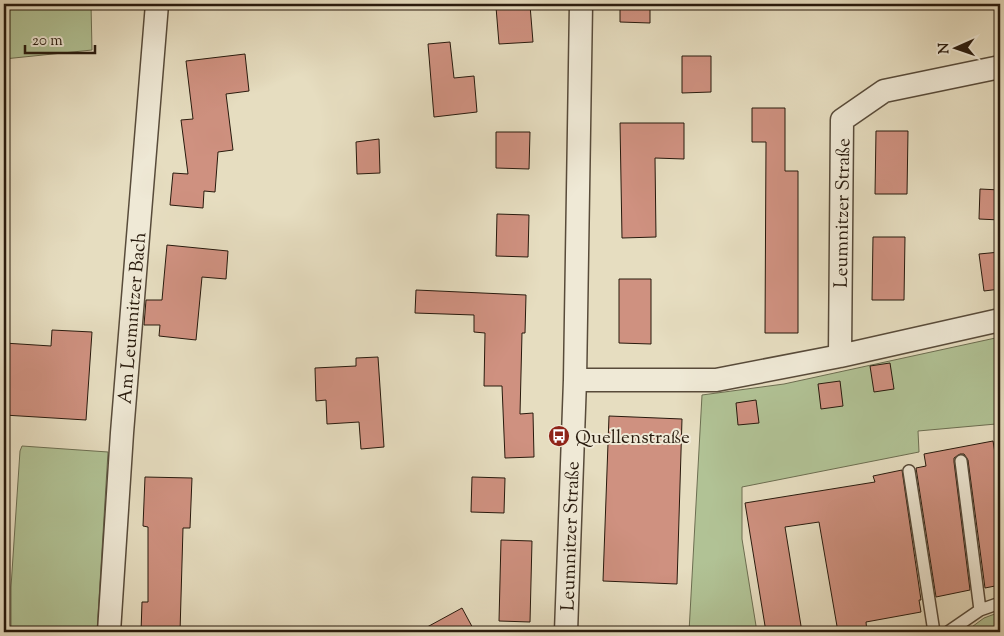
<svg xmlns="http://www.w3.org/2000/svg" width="1004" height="636" font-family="'Sorts Mill Goudy',serif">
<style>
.green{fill:#b1c295;stroke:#6c6e51}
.building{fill:#cf9180;stroke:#281a0d}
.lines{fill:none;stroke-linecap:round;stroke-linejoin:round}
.lane-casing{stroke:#584b3a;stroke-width:14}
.street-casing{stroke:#584b3a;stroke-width:25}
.lane{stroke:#efe9d6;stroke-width:11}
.street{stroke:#efe9d6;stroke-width:22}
.labels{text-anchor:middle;stroke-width:4;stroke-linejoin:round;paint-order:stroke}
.street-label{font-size:19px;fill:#281a0d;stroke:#efe9d6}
.poi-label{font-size:19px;fill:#281a0d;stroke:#efe9d6;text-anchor:start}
</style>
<rect width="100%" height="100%" fill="#e6ddc0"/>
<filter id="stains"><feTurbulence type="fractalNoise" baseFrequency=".004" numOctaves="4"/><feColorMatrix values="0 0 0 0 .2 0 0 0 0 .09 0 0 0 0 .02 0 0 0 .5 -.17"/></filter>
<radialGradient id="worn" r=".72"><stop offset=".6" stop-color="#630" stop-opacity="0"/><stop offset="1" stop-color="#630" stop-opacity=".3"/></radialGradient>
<path class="green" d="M 4,4 L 91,4 L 92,50 L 4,59 Z
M 1000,337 L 1000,439 L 996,424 L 918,431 L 919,452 L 742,487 L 742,539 L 757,632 L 689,632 L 702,395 L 784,384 Z
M 22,446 L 108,452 L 97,632 L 11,632 L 11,587 L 20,451 Z
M 1000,612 L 1000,632 L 965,632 L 984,618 Z"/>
<path class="building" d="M 620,4 L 650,4 L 650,23 L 620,22 Z
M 530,5 L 533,42 L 499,44 L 496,7 Z
M 450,42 L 454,78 L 474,76 L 477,112 L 434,117 L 428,44 Z
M 245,54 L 249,91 L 226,94 L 233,150 L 218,152 L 215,192 L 204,191 L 203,208 L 170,205 L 173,173 L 188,174 L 181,120 L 193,119 L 186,61 Z
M 682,56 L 711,56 L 711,92 L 682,93 Z
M 752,108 L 785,108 L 785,171 L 798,171 L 798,333 L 765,333 L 766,142 L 752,142 Z
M 620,123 L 684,123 L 684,159 L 655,158 L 656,237 L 622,238 Z
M 876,131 L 908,131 L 907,194 L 875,194 Z
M 496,132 L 530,132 L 529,169 L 496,168 Z
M 379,139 L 380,173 L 357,174 L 356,142 Z
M 980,189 L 1000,190 L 1000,220 L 979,219 Z
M 497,214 L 529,215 L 528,257 L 496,256 Z
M 873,237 L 905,237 L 904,300 L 872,300 Z
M 167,245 L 228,251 L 226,279 L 202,277 L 196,340 L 159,336 L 160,325 L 144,325 L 146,300 L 162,300 Z
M 1000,252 L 1000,289 L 984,291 L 979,254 Z
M 619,279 L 651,279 L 651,344 L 619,343 Z
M 416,290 L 526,295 L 525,333 L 522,333 L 520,414 L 533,413 L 534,457 L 505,458 L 502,386 L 484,386 L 485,333 L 474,332 L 474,315 L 415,313 Z
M 52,330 L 92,332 L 86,420 L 4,415 L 4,343 L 51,346 Z
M 378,357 L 384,447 L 361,449 L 359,422 L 327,424 L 326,400 L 316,401 L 315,368 L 356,366 L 356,358 Z
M 890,363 L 894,389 L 874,392 L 870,366 Z
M 840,381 L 843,406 L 821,409 L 818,384 Z
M 756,400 L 759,423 L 738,425 L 736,403 Z
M 609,416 L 682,419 L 677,584 L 603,581 Z
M 993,441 L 1000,483 L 1000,585 L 985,588 L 968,460 L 964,454 L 960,454 L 954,458 L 954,462 L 970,590 L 936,597 L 916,468 L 926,466 L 924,454 Z
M 902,470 L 921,600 L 919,600 L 921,612 L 866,622 L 867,632 L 838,632 L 819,522 L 785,527 L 802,632 L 766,632 L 745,503 L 875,482 L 873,476 Z
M 145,477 L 192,478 L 190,528 L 183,528 L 180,632 L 141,632 L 142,602 L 148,602 L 148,527 L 143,526 Z
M 472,477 L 505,478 L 504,513 L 471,512 Z
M 501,540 L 532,541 L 530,622 L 499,621 Z
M 462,608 L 475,632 L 418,632 Z"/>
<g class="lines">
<g class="lane-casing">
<path id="lane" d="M 961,461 L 980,610
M 909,471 L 934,632
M 948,632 L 980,610 L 1000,603"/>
</g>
<g class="street-casing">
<path id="street" d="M 840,356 L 842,120 L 884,91 L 1000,67
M 575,380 L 716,380 L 840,356 L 1000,320
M 109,632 L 122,433 L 157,4
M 566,632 L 575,380 L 581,4"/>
</g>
<use href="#lane" class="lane"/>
<use href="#street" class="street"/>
</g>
<defs>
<g id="bus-disc" transform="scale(1.125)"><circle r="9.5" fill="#8f2418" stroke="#efe9d6"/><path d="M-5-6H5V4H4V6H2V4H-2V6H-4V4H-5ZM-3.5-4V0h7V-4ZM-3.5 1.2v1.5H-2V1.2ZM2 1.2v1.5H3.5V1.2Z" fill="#fff"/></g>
</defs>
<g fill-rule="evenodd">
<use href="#bus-disc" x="559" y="436"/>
</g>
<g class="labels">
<g class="street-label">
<text transform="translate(841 213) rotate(-89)" y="7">Leumnitzer Straße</text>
<text transform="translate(131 318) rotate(-85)" y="7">Am Leumnitzer Bach</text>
<text transform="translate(569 536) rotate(-88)" y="7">Leumnitzer Straße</text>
</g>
<g class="poi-label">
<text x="575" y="443">Quellenstraße</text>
</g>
</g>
<rect width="1004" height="636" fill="none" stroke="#e6ddc0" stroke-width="20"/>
<rect x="5" y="5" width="994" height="626" fill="none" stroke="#281a0d" stroke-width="2.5"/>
<rect x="10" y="10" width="984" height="616" fill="none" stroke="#281a0d"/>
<g transform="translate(956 48) rotate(268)" stroke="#efe9d6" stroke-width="4" paint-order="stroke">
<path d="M0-4L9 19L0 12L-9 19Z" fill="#281a0d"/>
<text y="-8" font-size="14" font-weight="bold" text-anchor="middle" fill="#281a0d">N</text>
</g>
<path d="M25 45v8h70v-8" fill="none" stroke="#281a0d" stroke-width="2.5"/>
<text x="32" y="45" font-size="15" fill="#281a0d" stroke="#efe9d6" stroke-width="4" paint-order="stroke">20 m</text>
<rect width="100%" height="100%" filter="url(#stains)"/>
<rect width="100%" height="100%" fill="url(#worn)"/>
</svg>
